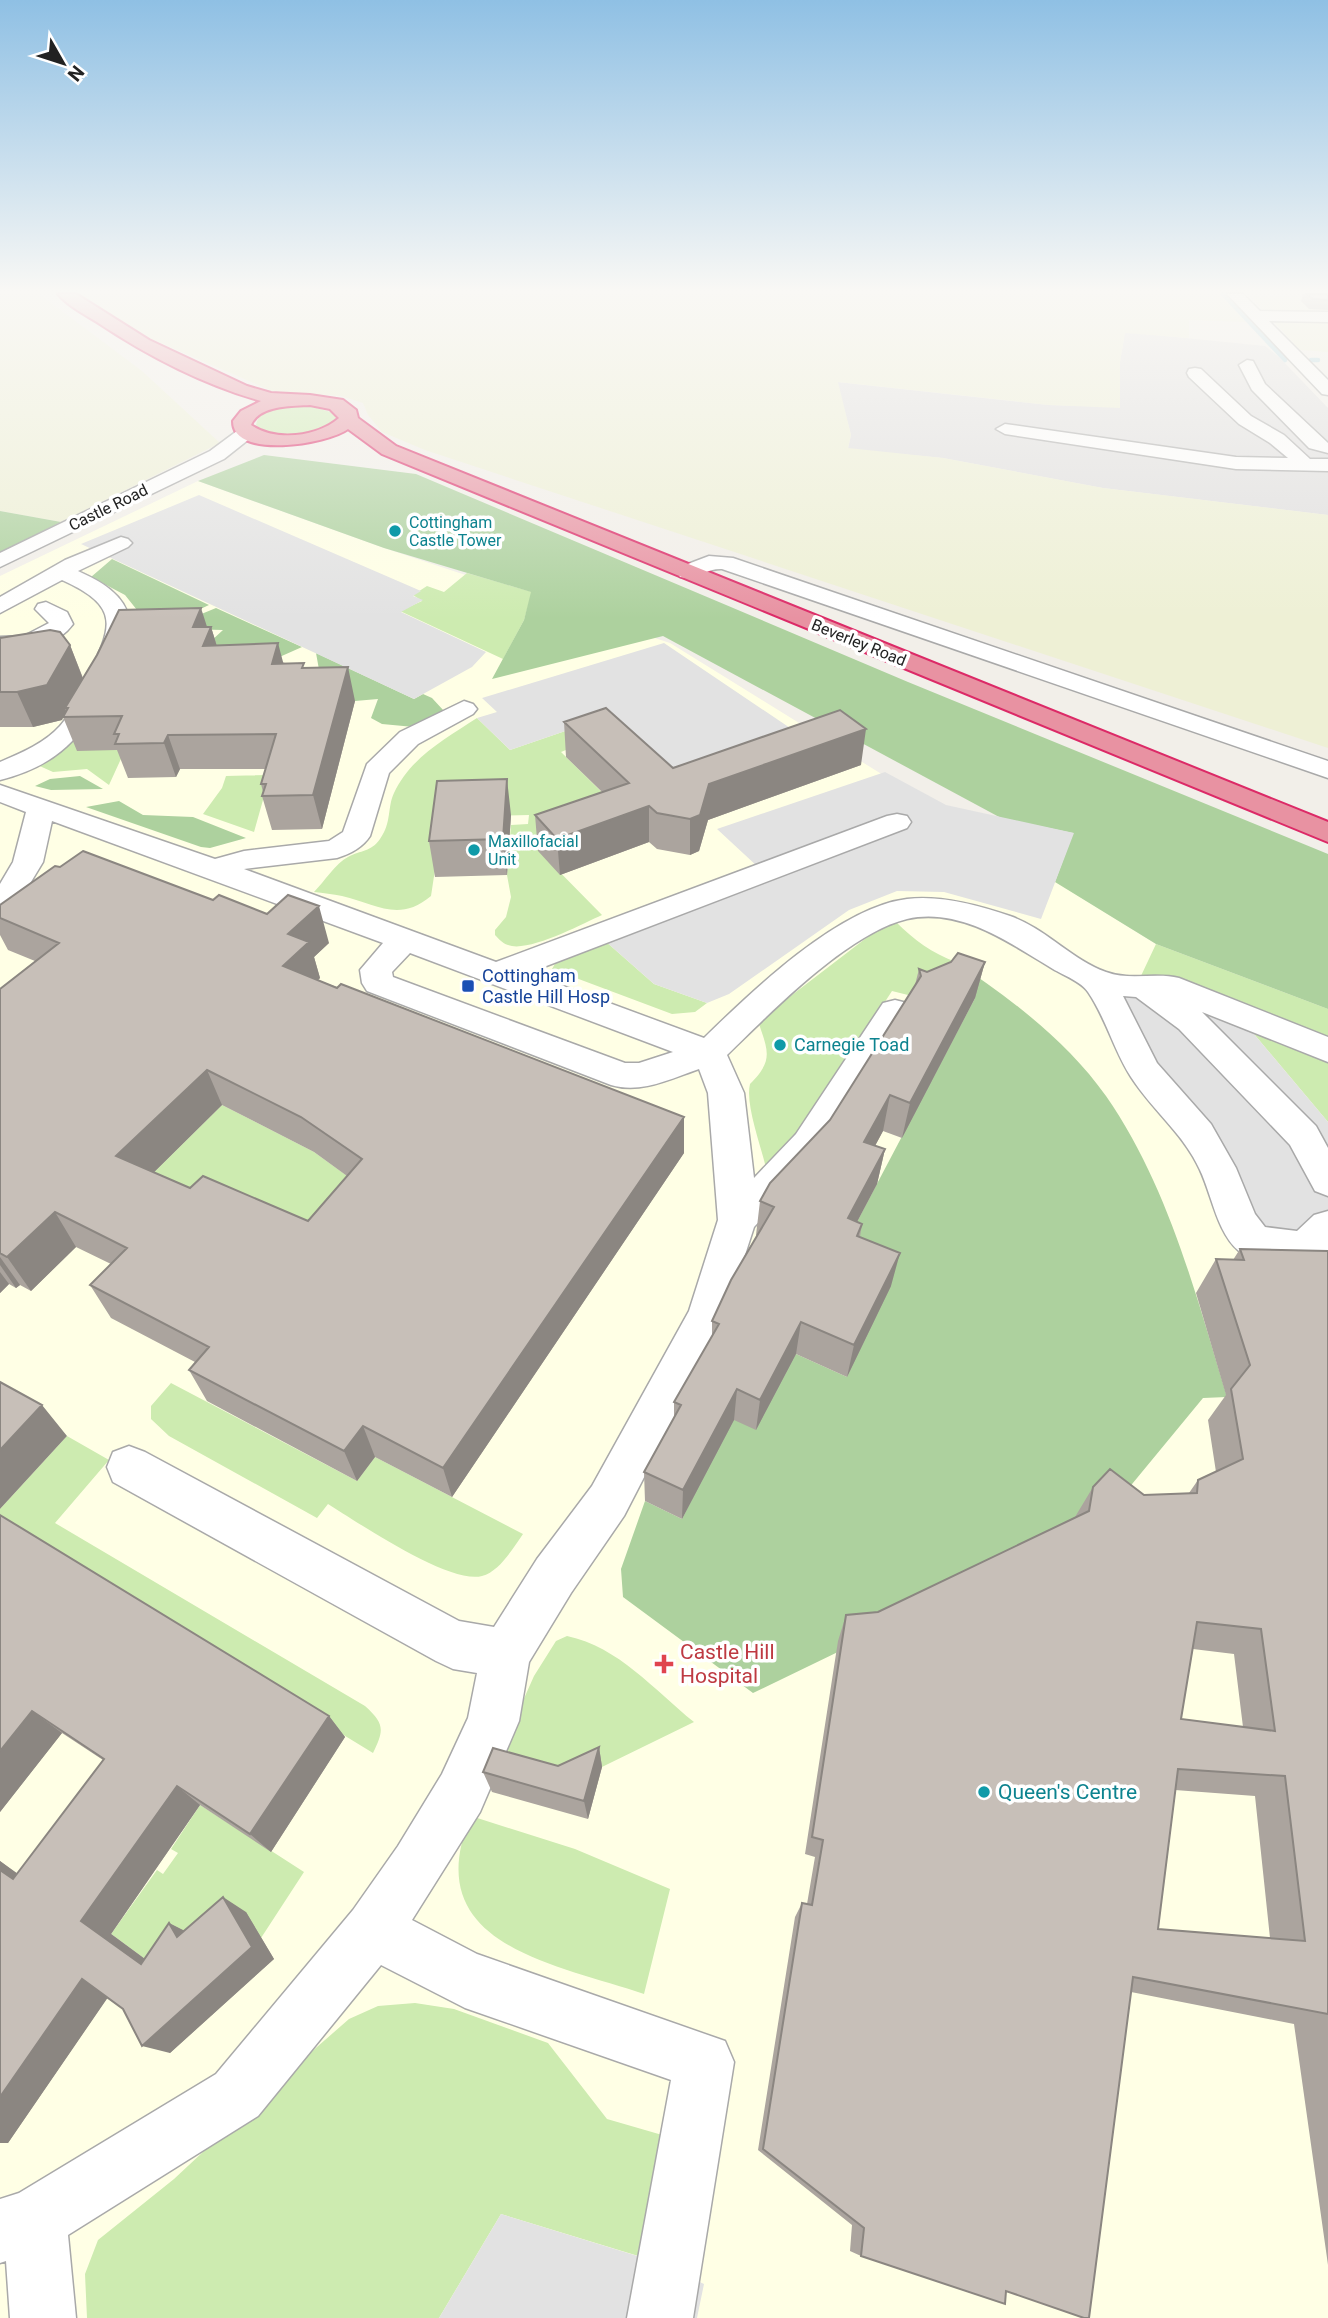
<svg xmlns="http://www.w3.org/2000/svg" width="1328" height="2318" font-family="Roboto,sans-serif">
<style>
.residential{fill:#e0dfdf}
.education{fill:#ffffe5}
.farmland{fill:#eef0d5}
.grass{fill:#cdebb0}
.forest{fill:#add19e}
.parking{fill:#e2e2e2}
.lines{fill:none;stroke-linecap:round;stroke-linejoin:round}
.stream{stroke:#aad3df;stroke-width:4.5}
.minor-casing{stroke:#a9a9a9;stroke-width:3}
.highway-casing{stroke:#dc2a67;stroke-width:4}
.minor{fill:#fff;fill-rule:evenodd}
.highway{fill:#e892a2;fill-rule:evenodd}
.wall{fill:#aba49e;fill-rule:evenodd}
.shaded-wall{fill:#8b8681}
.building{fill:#c7bfb8;stroke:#8b8681;stroke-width:2;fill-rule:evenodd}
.culture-dot{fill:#0f9aa8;stroke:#fff;stroke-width:2.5}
.transit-dot{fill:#1a4fb4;stroke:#fff;stroke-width:2.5}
.health-dot{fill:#e0444e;stroke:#fff;stroke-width:2.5}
.labels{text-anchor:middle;stroke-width:7;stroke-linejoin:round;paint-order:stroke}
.far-street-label{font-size:16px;fill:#222;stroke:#fff}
.far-culture-label{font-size:16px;fill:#0d838f;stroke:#fff;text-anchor:start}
.transit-label{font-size:18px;fill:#164399;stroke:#fff;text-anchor:start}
.culture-label{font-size:18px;fill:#0d838f;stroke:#fff;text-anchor:start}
.near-health-label{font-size:21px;fill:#be3a42;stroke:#fff;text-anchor:start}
.near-culture-label{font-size:21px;fill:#0d838f;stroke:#fff;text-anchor:start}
</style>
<rect width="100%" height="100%" fill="#f2efe9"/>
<path class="residential" d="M 1125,332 L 1265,346 L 1280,358 L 1328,408 L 1328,515 L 1103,488 L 943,458 L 848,449 L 851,435 L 837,382 L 1049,405 L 1120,407 L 1120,362 Z"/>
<path class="education" d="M 198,481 L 384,548 L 670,643 L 1156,944 L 1328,1009 L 1328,2318 L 0,2318 L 0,576 Z"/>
<path class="farmland" d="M 0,294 L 39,294 L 142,371 L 220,443 L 61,522 L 0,511 Z
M 79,294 L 1220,294 L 1246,322 L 1189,320 L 1189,338 L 1125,333 L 1120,362 L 1120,408 L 1049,405 L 838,382 L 851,435 L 848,448 L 943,458 L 1103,488 L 1328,515 L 1328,748 L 425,450 L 382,432 L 368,415 L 363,403 L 341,396 L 272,391 L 140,334 Z
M 1328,294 L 1328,352 L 1300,350 L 1251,297 Z"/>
<path class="grass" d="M 306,405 L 334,413 L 336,417 C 325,439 273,441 256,425 C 259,406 291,406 306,405 Z
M 467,573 L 532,592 L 524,620 L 503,659 L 400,611 L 422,601 L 413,595 L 427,586 L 444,592 Z
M 606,717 L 578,745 L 561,752 L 629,819 L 539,851 L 602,915 C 582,924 528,953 508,945 C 502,943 499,939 495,935 L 495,930 L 506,917 L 511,897 L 507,875 L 511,825 L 528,824 L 529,815 L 443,817 L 431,896 C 399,923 376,904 342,896 C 333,894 323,893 314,892 C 324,882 336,863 348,857 C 361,850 371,852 380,839 C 392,822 387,808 394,793 C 411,757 445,739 477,718 L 510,750 Z
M 85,730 L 125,750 L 109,785 L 87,769 L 53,772 L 33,763 Z
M 270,775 L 254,832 L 203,814 L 222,788 L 226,776 Z
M 896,922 C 914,940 932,953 956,962 L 912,996 L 892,991 L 798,1135 L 766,1168 C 761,1146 745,1104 750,1084 C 774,1060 768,1051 758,1021 L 878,929 Z
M 604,940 L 654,984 L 707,1003 L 695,1012 L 672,1014 L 552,969 L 556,962 Z
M 1156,944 L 1328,1009 L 1328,1122 L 1254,1034 L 1226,1012 L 1140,978 Z
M 222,1105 L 314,1152 L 372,1194 L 338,1235 L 127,1199 Z
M 171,1383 L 357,1481 L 375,1457 L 523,1534 C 513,1548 500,1571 482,1576 C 450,1585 357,1522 328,1504 L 317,1518 L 169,1436 L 151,1419 L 151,1406 Z
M 67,1436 L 109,1460 L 55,1523 L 365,1706 C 385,1724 384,1730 373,1753 L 0,1525 L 0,1509 Z
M 567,1636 C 619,1647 654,1690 694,1722 L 563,1786 L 494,1766 L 534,1676 L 556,1641 Z
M 200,1805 L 304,1872 L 261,1938 L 168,1976 L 111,1934 L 157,1870 L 163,1874 L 178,1853 L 171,1849 Z
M 471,1816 L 575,1849 L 670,1889 L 644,1994 C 555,1964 416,1945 471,1816 Z
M 415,2003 L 454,2009 L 548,2043 L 607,2119 L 676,2139 L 658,2262 L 501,2214 L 439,2318 L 87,2318 L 85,2274 L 98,2240 L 174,2179 L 293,2068 L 349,2019 L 378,2006 Z"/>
<path class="forest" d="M 264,455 L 416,474 L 908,682 L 1328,854 L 1328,1009 L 1156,944 L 1055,882 L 1073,833 L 1001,818 L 663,636 L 492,679 L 524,620 L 531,592 L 384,548 L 198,481 Z
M 0,511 L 61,522 L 0,553 Z
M 112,559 L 209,605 L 162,627 L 137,610 L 125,595 L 91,577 Z
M 216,608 L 302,647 L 275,659 L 214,656 L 211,641 L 223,630 L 182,629 L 177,624 Z
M 316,653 L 414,699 L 423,694 L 432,698 L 444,711 L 414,727 L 382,724 L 371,718 L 378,699 L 355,701 L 320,675 Z
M 80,776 L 103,789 L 51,790 L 35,786 L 50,779 Z
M 119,801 L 143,815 L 193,817 L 246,838 L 210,848 L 201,847 L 86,807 Z
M 956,962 C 1011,999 1067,1041 1106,1096 C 1168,1185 1196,1295 1227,1397 L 1203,1398 L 1109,1512 L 1071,1539 L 753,1693 L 623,1597 L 621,1569 L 645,1501 L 682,1519 L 732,1419 L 796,1354 L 847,1377 L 841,1252 L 975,998 Z"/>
<path class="parking" d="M 199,495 L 421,591 L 413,596 L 423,600 L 401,612 L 486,652 L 472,667 L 414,699 L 81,544 Z
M 664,643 L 799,734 L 675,779 L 606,717 L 510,750 L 477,718 L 497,712 L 482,698 Z
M 885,772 L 946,805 L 1074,833 L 1041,919 L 944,892 L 897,891 L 849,910 L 729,994 L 707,1003 L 654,984 L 604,940 L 758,867 L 717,829 Z
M 1079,976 L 1226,1012 L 1254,1034 L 1328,1122 L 1328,1251 L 1261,1276 L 1211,1201 L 1197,1155 L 1142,1085 Z
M 501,2214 L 657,2262 L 704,2284 L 697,2318 L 439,2318 Z"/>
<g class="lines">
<path class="stream" d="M 1223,294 L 1285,360
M 1311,360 L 1318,360"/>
<g class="minor-casing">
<path id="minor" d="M 1227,294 L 1243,294 L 1260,311 L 1328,312 L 1328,322 L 1269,321 L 1328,380 L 1328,395 L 1322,394 Z
M 1247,360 L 1253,361 L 1265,384 L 1328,443 L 1328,453 L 1309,448 L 1252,390 L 1239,365 Z
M 1195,368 L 1201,369 L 1251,416 L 1284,435 L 1310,459 L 1328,459 L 1328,471 L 1236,469 L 1005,434 L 996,429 L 1005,424 L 1236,457 L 1288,458 L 1270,443 L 1239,424 L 1189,377 L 1187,373 L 1189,369 Z
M 247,427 L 256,432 L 253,436 L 224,459 L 0,567 L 0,553 L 210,451 L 241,428 Z
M 121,537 L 128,539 L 132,543 L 128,547 L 78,571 C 100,581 125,594 130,621 C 133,635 123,653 117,666 C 90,726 68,763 0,780 L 0,762 C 21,753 45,743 60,726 C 72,713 79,694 87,678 C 112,627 122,607 62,580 L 0,613 L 0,597 L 65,560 Z
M 709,556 L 733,558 L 1328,761 L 1328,778 L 722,569 C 707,568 696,580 680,577 L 677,572 L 680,567 Z
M 46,602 L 67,612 L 73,624 C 57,646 26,654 0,651 L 0,637 L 24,636 L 49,623 L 35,609 L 38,604 Z
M 464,701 L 473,704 L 477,709 L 473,714 L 418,744 L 389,773 L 370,836 C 363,847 350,854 337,858 L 244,869 L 496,962 L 887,816 L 897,814 L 907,816 L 911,822 L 907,828 L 528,973 L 704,1038 C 751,992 839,907 907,899 C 941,895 978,905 1010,916 C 1045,928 1072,960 1106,972 C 1130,981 1156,972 1179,978 L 1328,1037 L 1328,1062 L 1202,1012 L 1316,1126 L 1328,1148 L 1328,1196 L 1315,1191 L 1290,1145 L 1179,1029 L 1136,997 L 1123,996 L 1157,1063 L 1211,1124 L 1236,1168 L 1255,1214 L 1265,1227 L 1297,1231 L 1314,1215 L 1328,1211 L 1328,1250 C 1322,1257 1315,1262 1306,1264 C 1295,1265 1246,1258 1239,1251 C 1217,1233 1212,1195 1200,1170 C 1184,1134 1152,1110 1131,1077 C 1114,1051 1106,1018 1088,992 C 1082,982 1063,975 1053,969 C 1010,943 960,907 907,919 C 848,933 770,1013 727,1055 L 744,1093 L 754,1178 L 796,1134 L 883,1003 L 895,1000 L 907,1003 L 911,1011 L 822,1154 L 754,1227 L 722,1326 L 624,1516 L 571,1593 L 529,1662 L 519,1721 L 480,1812 L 412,1920 L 477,1954 L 725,2041 L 734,2062 L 693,2318 L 627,2318 L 671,2080 L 465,2008 L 381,1965 L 258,2116 L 68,2235 L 76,2318 L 10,2318 L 6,2261 L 0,2263 L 0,2199 L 19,2193 L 216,2074 L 353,1910 L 398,1846 L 442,1774 L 468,1718 L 477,1673 L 453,1669 L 436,1661 L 113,1482 L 107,1467 L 113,1452 L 129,1446 L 145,1452 L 459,1621 L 494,1627 L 537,1559 L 592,1486 L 689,1311 L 718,1220 L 708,1093 L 699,1069 C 670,1079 641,1094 611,1085 L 367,991 L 362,983 L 360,970 L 383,943 L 52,821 L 43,862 L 11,915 L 0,918 L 0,884 L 13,862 L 26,812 L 0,802 L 0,785 L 215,859 L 244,851 L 329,841 L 343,832 L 367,764 L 400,732 ZM 410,953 L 673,1052 L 639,1063 L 625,1063 L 393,977 L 392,972 Z"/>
</g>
<g class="highway-casing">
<path id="highway" d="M 58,294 L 76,294 L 149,340 L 247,386 L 271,393 L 310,395 L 343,400 L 356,410 L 358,418 L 396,446 L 1328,822 L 1328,842 L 382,454 L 348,429 C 328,444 232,460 233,421 L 241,411 L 261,401 C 202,384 148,356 97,322 C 84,314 68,306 58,294 ZM 310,405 L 330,409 L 339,418 C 317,437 276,442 251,425 C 259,405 292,406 310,405 Z"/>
</g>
<use href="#minor" class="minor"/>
<use href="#highway" class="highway"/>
</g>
<path class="wall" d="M 1303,294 L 1328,294 L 1328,310 L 1309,309 L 1301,301 Z
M 207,627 L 211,627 L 217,646 L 305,668 L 355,701 L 322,829 L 272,830 L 262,796 L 263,792 L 261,784 L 266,769 L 180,769 L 176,777 L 128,778 L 117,750 L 77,751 L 63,717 L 62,720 L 33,727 L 0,727 L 0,638 L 70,645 L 83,678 Z
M 564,722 L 673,768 L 861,765 L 708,820 L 699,851 L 690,855 L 657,849 L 649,842 L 560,875 L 538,851 L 535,815 L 602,792 L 566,757 Z
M 511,815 L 507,875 L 435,877 L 429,841 Z
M 0,905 L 329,943 L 314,957 L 320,978 L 318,980 L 684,1117 L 684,1153 L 452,1497 L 375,1457 L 357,1481 L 207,1401 L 189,1370 L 195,1362 L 111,1318 L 90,1285 L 111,1264 L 76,1247 L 31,1291 L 20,1285 L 16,1288 L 9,1284 L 0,1293 L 0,989 L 35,961 L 8,950 L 0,935 ZM 222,1105 L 314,1152 L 347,1176 L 308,1221 L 190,1188 L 154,1172 Z
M 985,962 L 975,998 L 902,1138 L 883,1131 L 875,1146 L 885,1149 L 877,1184 L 857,1222 L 862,1224 L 860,1237 L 891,1286 L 847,1377 L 796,1354 L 756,1430 L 734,1420 L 682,1519 L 645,1501 L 644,1472 L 674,1418 L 674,1402 L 712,1337 L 712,1321 L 758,1236 L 756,1235 L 760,1201 L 830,1120 L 915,985 L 919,969 L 927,972 Z
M 1240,1249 L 1328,1251 L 1328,2265 L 1294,2024 L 1131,1992 L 1006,2292 L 861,2256 L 850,2251 L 852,2225 L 758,2150 L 795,1917 L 802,1903 L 807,1904 L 815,1857 L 805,1854 L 838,1641 L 846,1615 L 878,1612 L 1075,1517 L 1093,1487 L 1144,1495 L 1189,1493 L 1198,1480 L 1216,1472 L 1208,1420 L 1226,1395 L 1196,1293 L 1216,1259 L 1233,1260 ZM 1193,1649 L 1234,1654 L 1243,1727 L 1181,1719 ZM 1175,1790 L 1255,1796 L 1270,1938 L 1158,1929 Z
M 0,1515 L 329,1716 L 345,1737 L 271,1852 L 200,1805 L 111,1934 L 145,1959 L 169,1923 L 184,1931 L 246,1912 L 274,1959 L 170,2053 L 123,2009 L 107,1998 L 8,2143 L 0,2143 L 0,1861 L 17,1874 L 103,1760 L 62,1733 L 0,1812 Z
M 599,1747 L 602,1767 L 588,1819 L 492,1792 L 483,1772 L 558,1766 Z"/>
<path class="shaded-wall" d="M 201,608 L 209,633 L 211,627 L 221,660 L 206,655 L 193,627 Z
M 278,643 L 287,677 L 272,664 Z
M 70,645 L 83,679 L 65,708 L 66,711 L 62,720 L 33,727 L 17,692 Z
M 348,667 L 355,701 L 322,829 L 313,795 Z
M 866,729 L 861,765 L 708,820 L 699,851 L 690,855 L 690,819 L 709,784 Z
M 168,735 L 180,769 L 176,777 L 164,743 Z
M 507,779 L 511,815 L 507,875 L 503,839 Z
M 649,806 L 649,842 L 560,875 L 557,839 Z
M 319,906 L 329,943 L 314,957 L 320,978 L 294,1003 L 283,966 L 288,934 Z
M 985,962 L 975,998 L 902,1138 L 910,1103 Z
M 207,1070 L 222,1105 L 135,1191 L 116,1156 Z
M 890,1095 L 883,1131 L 858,1177 L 864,1142 Z
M 684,1117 L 684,1153 L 452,1497 L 443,1468 Z
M 885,1149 L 877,1184 L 841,1252 L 848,1218 Z
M 55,1212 L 76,1247 L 31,1291 L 7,1257 Z
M 900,1253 L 891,1286 L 847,1377 L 854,1345 Z
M 0,1257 L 20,1285 L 16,1288 L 0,1265 Z
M 0,1272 L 9,1284 L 0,1293 Z
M 801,1322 L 796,1354 L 756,1430 L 760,1400 Z
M 737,1389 L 734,1420 L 682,1519 L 683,1490 Z
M 42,1405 L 67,1436 L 0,1509 L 0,1450 Z
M 363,1426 L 375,1457 L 357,1481 L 344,1451 Z
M 32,1711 L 62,1733 L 0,1812 L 0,1751 Z
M 329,1716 L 345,1737 L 271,1852 L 250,1834 Z
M 599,1747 L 602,1767 L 588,1819 L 584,1801 Z
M 177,1786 L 200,1805 L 111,1934 L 168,1976 L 141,1964 L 81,1921 Z
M 0,1861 L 46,1894 L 13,1879 L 0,1870 Z
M 223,1897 L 246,1912 L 274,1959 L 170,2053 L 142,2046 Z
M 169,1923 L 195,1936 L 177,1937 Z
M 82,1979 L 113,1990 L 8,2143 L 0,2143 L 0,2097 Z"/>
<path class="building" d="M 1307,294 L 1328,294 L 1328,300 L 1313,299 Z
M 201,608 L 193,627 L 211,627 L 203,646 L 278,643 L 272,664 L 304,663 L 302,668 L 348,667 L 313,795 L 262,796 L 266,784 L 261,784 L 276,734 L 168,735 L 164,743 L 115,744 L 119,734 L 114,734 L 122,716 L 63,717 L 68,708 L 65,708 L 97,655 L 119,610 Z
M 50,630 L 60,632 L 70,645 L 47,685 L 17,692 L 0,692 L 0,638 Z
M 606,708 L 673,768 L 840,710 L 866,729 L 709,784 L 700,815 L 690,819 L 657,813 L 649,806 L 557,839 L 535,815 L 629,783 L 564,722 Z
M 507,779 L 503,839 L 429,841 L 437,781 Z
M 83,851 L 213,900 L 219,895 L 267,914 L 288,895 L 319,906 L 288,934 L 309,942 L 283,966 L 337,988 L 341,984 L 684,1117 L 443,1468 L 363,1426 L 344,1451 L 189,1370 L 209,1347 L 90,1285 L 127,1248 L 55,1212 L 7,1257 L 0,1253 L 0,989 L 59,943 L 0,918 L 0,905 L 55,866 L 60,867 ZM 207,1070 L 301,1117 L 362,1159 L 308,1221 L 203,1176 L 190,1188 L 116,1156 Z
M 958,953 L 985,962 L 910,1103 L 890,1095 L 864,1142 L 885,1149 L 848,1218 L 862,1224 L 857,1236 L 900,1253 L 854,1345 L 801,1322 L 760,1400 L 737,1389 L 683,1490 L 644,1472 L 681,1405 L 674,1402 L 719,1324 L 712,1321 L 731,1280 L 774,1207 L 760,1201 L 770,1183 L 830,1120 L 921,976 L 919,969 L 927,972 L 951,962 Z
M 1240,1249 L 1328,1251 L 1328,2014 L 1133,1977 L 1089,2318 L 1084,2318 L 1006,2291 L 1005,2304 L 861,2256 L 864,2228 L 763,2149 L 802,1903 L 812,1905 L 823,1840 L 812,1837 L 846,1615 L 878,1612 L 1089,1511 L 1093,1487 L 1110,1469 L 1144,1495 L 1197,1493 L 1198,1480 L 1243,1459 L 1231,1389 L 1250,1365 L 1216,1259 L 1244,1260 ZM 1197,1622 L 1261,1629 L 1275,1731 L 1181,1719 ZM 1178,1769 L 1285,1776 L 1305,1941 L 1158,1929 Z
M 0,1382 L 42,1405 L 0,1450 Z
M 0,1515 L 329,1716 L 250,1834 L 177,1786 L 81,1921 L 141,1964 L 169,1923 L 177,1937 L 223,1897 L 252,1947 L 142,2046 L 123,2009 L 82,1979 L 0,2097 L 0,1870 L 13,1879 L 104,1759 L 32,1711 L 0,1751 Z
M 599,1747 L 584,1801 L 483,1772 L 493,1748 L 558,1766 Z"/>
<linearGradient id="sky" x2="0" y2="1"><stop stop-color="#8fc0e4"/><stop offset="0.47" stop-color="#f9f8f5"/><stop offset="1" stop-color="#f9f8f5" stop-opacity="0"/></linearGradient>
<rect width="1328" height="619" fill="url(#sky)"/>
<g class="culture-dot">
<circle cx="395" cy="531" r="7"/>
<circle cx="474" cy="850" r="7"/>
<circle cx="780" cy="1045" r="7"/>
<circle cx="984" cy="1792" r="7"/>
</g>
<rect class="transit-dot" x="461" y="979" width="14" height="14" rx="3.5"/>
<path class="health-dot" d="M660.5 1653.5h7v7h7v7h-7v7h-7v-7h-7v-7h7z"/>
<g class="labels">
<g class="far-street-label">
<text transform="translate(108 507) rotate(-26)" y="6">Castle Road</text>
<text transform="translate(859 642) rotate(22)" y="6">Beverley Road</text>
</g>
<g class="far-culture-label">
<text x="409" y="528">Cottingham<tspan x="409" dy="18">Castle Tower</tspan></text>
<text x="488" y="847">Maxillofacial<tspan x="488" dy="18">Unit</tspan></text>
</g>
<g class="transit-label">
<text x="482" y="982">Cottingham<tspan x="482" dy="21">Castle Hill Hosp</tspan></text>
</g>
<g class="culture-label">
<text x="794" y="1051">Carnegie Toad</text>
</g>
<g class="near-health-label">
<text x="680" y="1659">Castle Hill<tspan x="680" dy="24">Hospital</tspan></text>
</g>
<g class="near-culture-label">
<text x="998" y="1799">Queen's Centre</text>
</g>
</g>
<g transform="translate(63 63) rotate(129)" stroke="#ffffff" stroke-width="5" paint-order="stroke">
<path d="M0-5L12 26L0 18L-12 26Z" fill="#222222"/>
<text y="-10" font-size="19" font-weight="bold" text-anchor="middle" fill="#222222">N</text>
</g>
</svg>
